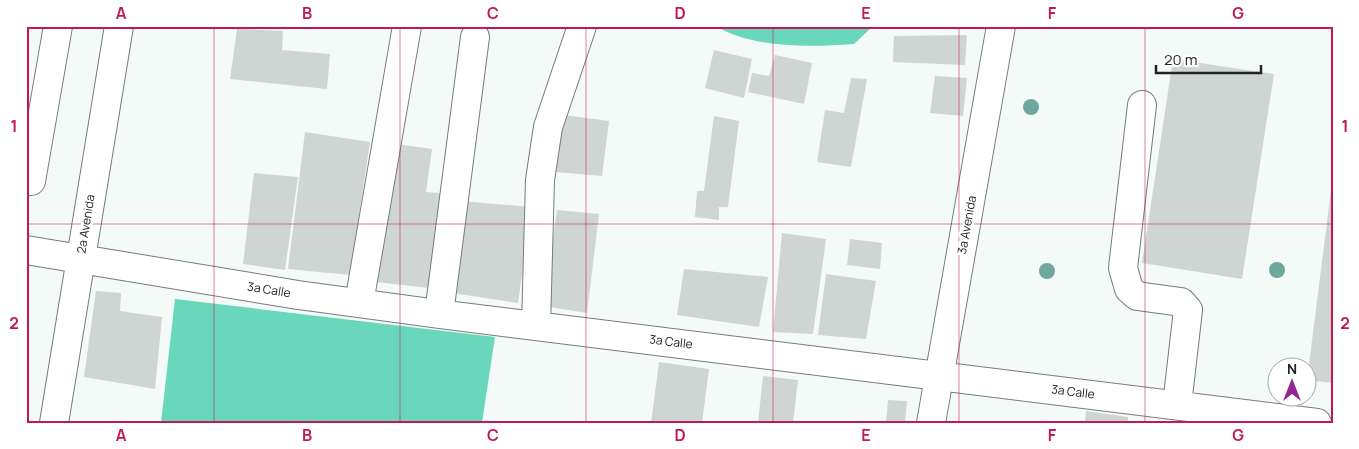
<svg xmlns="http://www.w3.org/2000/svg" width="1359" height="449" font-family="Manrope,sans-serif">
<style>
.forest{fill:#69d7bc}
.building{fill:#cfd5d3}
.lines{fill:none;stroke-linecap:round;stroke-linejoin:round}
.minor-casing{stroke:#777c7b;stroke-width:30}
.minor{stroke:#fff;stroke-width:28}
.tree{fill:#6fa79d}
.grid{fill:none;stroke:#c2185b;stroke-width:1;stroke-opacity:0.55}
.labels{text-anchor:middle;stroke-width:5;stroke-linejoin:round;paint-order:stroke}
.street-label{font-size:12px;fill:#222423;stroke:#fff}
.neatline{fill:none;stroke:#c2185b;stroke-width:2}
.grid-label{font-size:16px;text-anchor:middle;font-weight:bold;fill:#c2185b}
</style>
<rect width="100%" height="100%" fill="#f4faf8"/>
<path class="forest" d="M 715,26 L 873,26 L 854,44 C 808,47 756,49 715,26 Z
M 175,299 L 495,337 L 482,423 L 161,423 Z"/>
<path class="building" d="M 237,29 L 283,31 L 282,50 L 330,54 L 327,89 L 230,79 Z
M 967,35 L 965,65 L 893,62 L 894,36 Z
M 714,50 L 752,59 L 744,98 L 705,88 Z
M 775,55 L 812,63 L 804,104 L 748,92 L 752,73 L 769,76 Z
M 1173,59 L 1274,74 L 1242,279 L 1142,263 Z
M 935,76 L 967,78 L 963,116 L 930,113 Z
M 851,78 L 867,79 L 851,167 L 817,162 L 825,110 L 844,113 Z
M 563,115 L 609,121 L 602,176 L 556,172 Z
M 714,116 L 739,121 L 728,207 L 719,207 L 719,220 L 695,217 L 697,191 L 704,191 Z
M 305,132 L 370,142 L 350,275 L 288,269 Z
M 396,144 L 432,149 L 426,192 L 450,194 L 438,289 L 376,282 Z
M 254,173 L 298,177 L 285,270 L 243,264 Z
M 1332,183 L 1333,183 L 1333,383 L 1307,380 Z
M 461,201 L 532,207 L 518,303 L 452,293 Z
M 557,210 L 599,214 L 587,313 L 543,306 Z
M 782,233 L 826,239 L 813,334 L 773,332 Z
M 850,239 L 882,243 L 880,269 L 847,265 Z
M 684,269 L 768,277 L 759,327 L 677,315 Z
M 826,274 L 876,281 L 866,339 L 818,335 Z
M 96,291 L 121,293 L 120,311 L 162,317 L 155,389 L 84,377 Z
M 659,362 L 709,369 L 702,423 L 651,423 Z
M 763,376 L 798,380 L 793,423 L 758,423 Z
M 888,400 L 907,401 L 905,423 L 879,423 L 880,421 L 886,421 Z
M 1086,411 L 1128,417 L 1128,423 L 1085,423 Z"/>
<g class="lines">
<g class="minor-casing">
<path id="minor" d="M 1142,105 L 1123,268 L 1129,289 L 1137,296 L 1181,302 L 1188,310 L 1177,405
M 31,181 L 58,26
M 26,250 L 298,295 L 439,314 L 1317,423
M 359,303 L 407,26
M 439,314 L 475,37
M 536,326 L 540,180 L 548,127 L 582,26
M 54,423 L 119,26
M 931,423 L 1001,26"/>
</g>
<use href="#minor" class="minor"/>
</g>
<g class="tree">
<circle cx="1031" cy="107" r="8"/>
<circle cx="1277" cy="270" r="8"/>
<circle cx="1047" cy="271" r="8"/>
</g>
<path class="grid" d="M 214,26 L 214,423M 400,26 L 400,423M 586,26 L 586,423M 773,26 L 773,423M 959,26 L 959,423M 1145,26 L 1145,423M 26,224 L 1333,224"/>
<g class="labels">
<g class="street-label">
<text transform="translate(86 224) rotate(-81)" y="4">2a Avenida</text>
<text transform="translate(967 225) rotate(-80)" y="4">3a Avenida</text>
<text transform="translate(269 290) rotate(9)" y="4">3a Calle</text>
<text transform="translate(671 342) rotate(7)" y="4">3a Calle</text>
<text transform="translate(1073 392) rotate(7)" y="4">3a Calle</text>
</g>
</g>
<rect width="1359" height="449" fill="none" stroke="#ffffff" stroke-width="55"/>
<g transform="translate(1292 382)"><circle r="24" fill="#ffffff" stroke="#a7a7a7"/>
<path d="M0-4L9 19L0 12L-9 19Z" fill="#90288d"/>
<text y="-8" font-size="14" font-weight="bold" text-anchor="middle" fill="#222423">N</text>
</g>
<path d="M1156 65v8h105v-8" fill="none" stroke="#222423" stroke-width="2.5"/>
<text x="1164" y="65" font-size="15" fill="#222423" stroke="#ffffff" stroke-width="4" paint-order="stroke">20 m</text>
<rect x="28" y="28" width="1304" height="394" class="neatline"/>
<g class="grid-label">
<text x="121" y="19">A</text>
<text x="307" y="19">B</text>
<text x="493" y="19">C</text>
<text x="680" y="19">D</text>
<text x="866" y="19">E</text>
<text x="1052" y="19">F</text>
<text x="1238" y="19">G</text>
<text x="14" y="132">1</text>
<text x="1345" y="132">1</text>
<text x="14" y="329">2</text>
<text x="1345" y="329">2</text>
<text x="121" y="441">A</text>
<text x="307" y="441">B</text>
<text x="493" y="441">C</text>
<text x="680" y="441">D</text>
<text x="866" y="441">E</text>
<text x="1052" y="441">F</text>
<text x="1238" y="441">G</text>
</g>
</svg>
